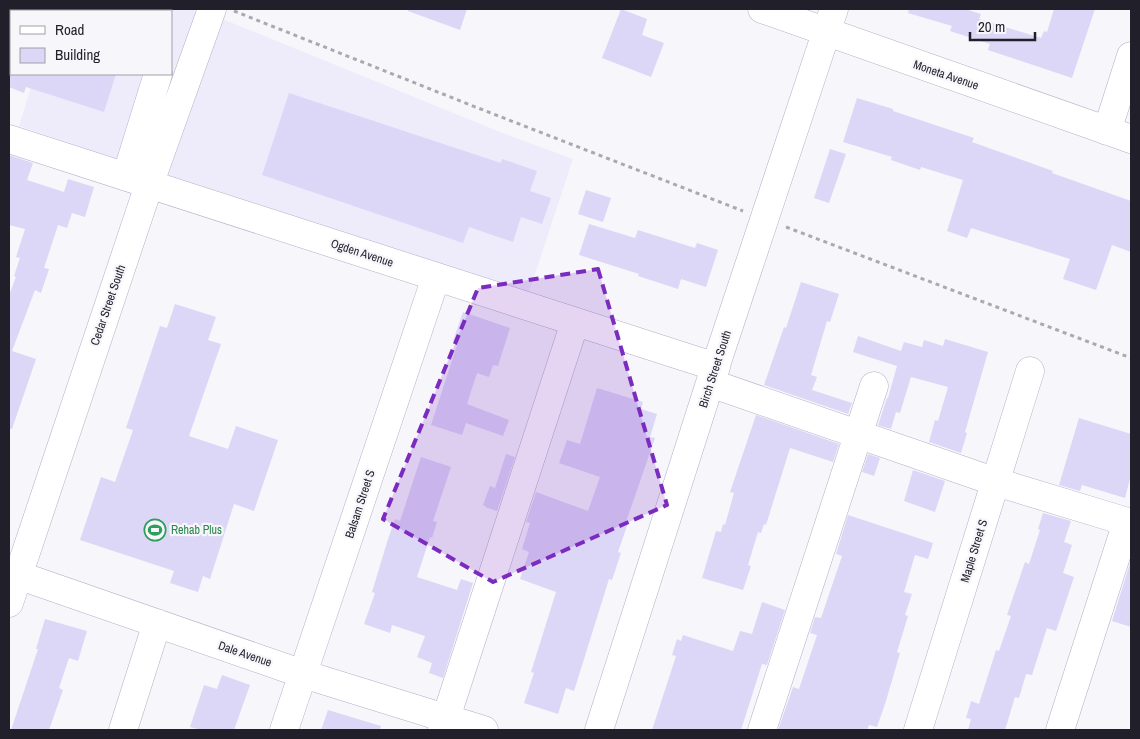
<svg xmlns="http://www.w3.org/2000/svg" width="1140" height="739" font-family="'Archivo Narrow',sans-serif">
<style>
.built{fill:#eeecfa}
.building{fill:#dcd7f7}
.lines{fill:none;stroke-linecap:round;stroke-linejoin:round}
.minor-casing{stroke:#b4afc9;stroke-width:29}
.path{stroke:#a9a9af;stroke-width:3;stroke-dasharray:4 4;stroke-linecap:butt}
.minor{stroke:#fff;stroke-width:28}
.marked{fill:#7b2cbf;fill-opacity:0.2;stroke:#7b2cbf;stroke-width:4;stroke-dasharray:10 6;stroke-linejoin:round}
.labels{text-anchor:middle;stroke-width:4.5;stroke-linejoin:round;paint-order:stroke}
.street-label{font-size:12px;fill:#211f29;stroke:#f6f6fb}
.leisure-label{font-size:12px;fill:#27864d;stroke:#f6f6fb;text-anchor:start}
</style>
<rect width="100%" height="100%" fill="#f6f6fb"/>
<path class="built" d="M 54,9 L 190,9 L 220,18 L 500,132 L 573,159 L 527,298 L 19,126 L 35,74 L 171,74 L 171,11 L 54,11 Z"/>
<path class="building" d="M 408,9 L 467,9 L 460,30 L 408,11 Z
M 621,9 L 647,19 L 642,35 L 664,43 L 651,77 L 602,58 Z
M 909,9 L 965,9 L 981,14 L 979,19 L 1041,38 L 1044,31 L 1047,32 L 1054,9 L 1095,9 L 1072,78 L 988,50 L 990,44 L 950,31 L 952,26 L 908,13 Z
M 9,74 L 116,74 L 104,112 L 26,87 L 24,93 L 9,87 Z
M 289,93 L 501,163 L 502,159 L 537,171 L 530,191 L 551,198 L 542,224 L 521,217 L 513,242 L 469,227 L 463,243 L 262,175 Z
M 857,98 L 893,109 L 893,111 L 974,138 L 972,142 L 1053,171 L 1052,173 L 1131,201 L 1131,252 L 1112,245 L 1096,290 L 1063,279 L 1070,259 L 971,228 L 967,238 L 947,231 L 963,180 L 921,167 L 920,170 L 891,160 L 892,157 L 843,142 Z
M 830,149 L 846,154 L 829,203 L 814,198 Z
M 9,155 L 33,163 L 27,180 L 64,192 L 68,179 L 94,187 L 85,217 L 72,213 L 67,228 L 58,225 L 44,268 L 49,269 L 41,293 L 35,290 L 12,351 L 36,359 L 12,429 L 9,429 L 9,295 L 16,277 L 14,276 L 20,258 L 16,257 L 25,229 L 9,225 Z
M 586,190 L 611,198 L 603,222 L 578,214 Z
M 589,224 L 635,238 L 638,230 L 695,248 L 697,243 L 718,250 L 706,287 L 681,279 L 678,289 L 638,276 L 639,274 L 579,255 Z
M 801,282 L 839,294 L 830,322 L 827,321 L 811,375 L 817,377 L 812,390 L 852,403 L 848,414 L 764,385 L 784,327 L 786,328 Z
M 175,304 L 216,317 L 208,340 L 221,344 L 189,436 L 228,449 L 236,426 L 278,440 L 254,511 L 234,504 L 210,579 L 203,576 L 198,592 L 170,583 L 174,571 L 80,540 L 101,477 L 115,482 L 133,430 L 126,428 L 160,326 L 167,328 Z
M 463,312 L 510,328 L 498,366 L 493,365 L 489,377 L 477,373 L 467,404 L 509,420 L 503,436 L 466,423 L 462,435 L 431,425 L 458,342 L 453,341 Z
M 858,336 L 901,351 L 904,342 L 922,347 L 924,340 L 943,346 L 945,339 L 988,352 L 965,432 L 967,433 L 961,453 L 929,442 L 935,420 L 938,421 L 948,387 L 911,377 L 900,413 L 896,412 L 891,429 L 878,425 L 887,398 L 888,398 L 897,366 L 853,352 Z
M 597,388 L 643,402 L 641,409 L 657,414 L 650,437 L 655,438 L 626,522 L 628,523 L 618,552 L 621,553 L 612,580 L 609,579 L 574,691 L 566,688 L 558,714 L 524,703 L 534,673 L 531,672 L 556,592 L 520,579 L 529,552 L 522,549 L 530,523 L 526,522 L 536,492 L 588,511 L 600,477 L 559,463 L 567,440 L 580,444 Z
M 756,415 L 839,444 L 833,462 L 790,448 L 766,525 L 764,524 L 761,533 L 758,532 L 748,565 L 751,566 L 743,590 L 702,578 L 716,531 L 721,532 L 723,524 L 725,525 L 734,493 L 730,492 Z
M 1079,418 L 1131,434 L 1131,475 L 1125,498 L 1082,485 L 1080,491 L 1059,485 Z
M 506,454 L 515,457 L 497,511 L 485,507 L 486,506 L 483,505 L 490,486 L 495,488 Z
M 868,454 L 880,458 L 874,476 L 862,472 Z
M 421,457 L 451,467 L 433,521 L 437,522 L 432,538 L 430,537 L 417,577 L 457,590 L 461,579 L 473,583 L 443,678 L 429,673 L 432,663 L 417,657 L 425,636 L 392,625 L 390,633 L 364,624 L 375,593 L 372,592 L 388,539 L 395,519 L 400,521 Z
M 913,470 L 945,481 L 935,512 L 904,501 Z
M 1043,513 L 1071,521 L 1064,542 L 1072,545 L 1063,573 L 1074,577 L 1056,631 L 1047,628 L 1032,675 L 1026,674 L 1019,698 L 1015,697 L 1005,730 L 968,730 L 971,719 L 966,718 L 971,701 L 979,704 L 996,650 L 999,651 L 1011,616 L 1007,615 L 1025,562 L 1029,564 L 1040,530 L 1038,529 Z
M 848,515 L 933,543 L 928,559 L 915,555 L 904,592 L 912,594 L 905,615 L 908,616 L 897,652 L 900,653 L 886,701 L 877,727 L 869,725 L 867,730 L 778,730 L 793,687 L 799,689 L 817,635 L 810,633 L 815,617 L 821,618 L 842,556 L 836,554 Z
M 1131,560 L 1131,627 L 1112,621 Z
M 762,602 L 785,610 L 767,665 L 762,664 L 741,730 L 652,730 L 676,656 L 672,655 L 677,639 L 681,641 L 683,635 L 733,651 L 740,631 L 752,634 Z
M 45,619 L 87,631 L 78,661 L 69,658 L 59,688 L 63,690 L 49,730 L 11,730 L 38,649 L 36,649 Z
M 222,675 L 250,685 L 234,730 L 201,730 L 190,727 L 204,685 L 217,689 Z
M 328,710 L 381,726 L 380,730 L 321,730 Z"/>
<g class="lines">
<g class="minor-casing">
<path id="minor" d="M 762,9 L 1131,139
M 1107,131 L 1131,56
M 9,139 L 716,367
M 126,177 L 158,74
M 710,383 L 996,482 L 1131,523
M 9,572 L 303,674 L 484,730
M 9,603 L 149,185 L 212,9
M 123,730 L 157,623
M 284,730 L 436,277
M 442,730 L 575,322
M 599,730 L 710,383 L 834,9
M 762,730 L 874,386
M 918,730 L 1030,371
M 1060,730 L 1127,522"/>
</g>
<path class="path" d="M 234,11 L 478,108 L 743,211
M 786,227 L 1131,358"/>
<use href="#minor" class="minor"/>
</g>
<path class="marked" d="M 598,269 L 667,505 L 493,582 L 383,519 L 478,288 Z"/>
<defs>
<g id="stadium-ring" transform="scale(1.125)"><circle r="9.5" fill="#f6f6fb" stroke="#2e9e5b" stroke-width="1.5"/><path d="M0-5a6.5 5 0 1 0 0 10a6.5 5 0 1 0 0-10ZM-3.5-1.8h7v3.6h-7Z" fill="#2e9e5b"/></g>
</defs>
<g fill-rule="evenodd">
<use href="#stadium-ring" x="155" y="530"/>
</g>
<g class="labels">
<g class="street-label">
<text transform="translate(946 75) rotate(19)" y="4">Moneta Avenue</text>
<text transform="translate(362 253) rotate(18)" y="4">Ogden Avenue</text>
<text transform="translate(108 305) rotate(-71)" y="4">Cedar Street South</text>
<text transform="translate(715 369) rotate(-72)" y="4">Birch Street South</text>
<text transform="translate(360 504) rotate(-72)" y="4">Balsam Street S</text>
<text transform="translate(974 551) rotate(-73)" y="4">Maple Street S</text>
<text transform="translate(245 654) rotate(19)" y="4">Dale Avenue</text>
</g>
<g class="leisure-label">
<text x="171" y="534">Rehab Plus</text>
</g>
</g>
<rect width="1140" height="739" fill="none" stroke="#211f29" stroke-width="20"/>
<rect x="10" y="10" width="162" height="65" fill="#f6f6fb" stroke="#a1a0a7"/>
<rect x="20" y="26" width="25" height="8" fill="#ffffff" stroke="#a1a0a7"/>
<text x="55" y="35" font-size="15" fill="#211f29">Road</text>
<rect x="20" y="48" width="25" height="15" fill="#dcd7f7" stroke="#a1a0a7"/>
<text x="55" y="60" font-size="15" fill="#211f29">Building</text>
<path d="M970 32v8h65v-8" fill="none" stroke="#211f29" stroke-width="2.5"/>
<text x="978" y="32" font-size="15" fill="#211f29" stroke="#f6f6fb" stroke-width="4" paint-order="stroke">20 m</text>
</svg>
